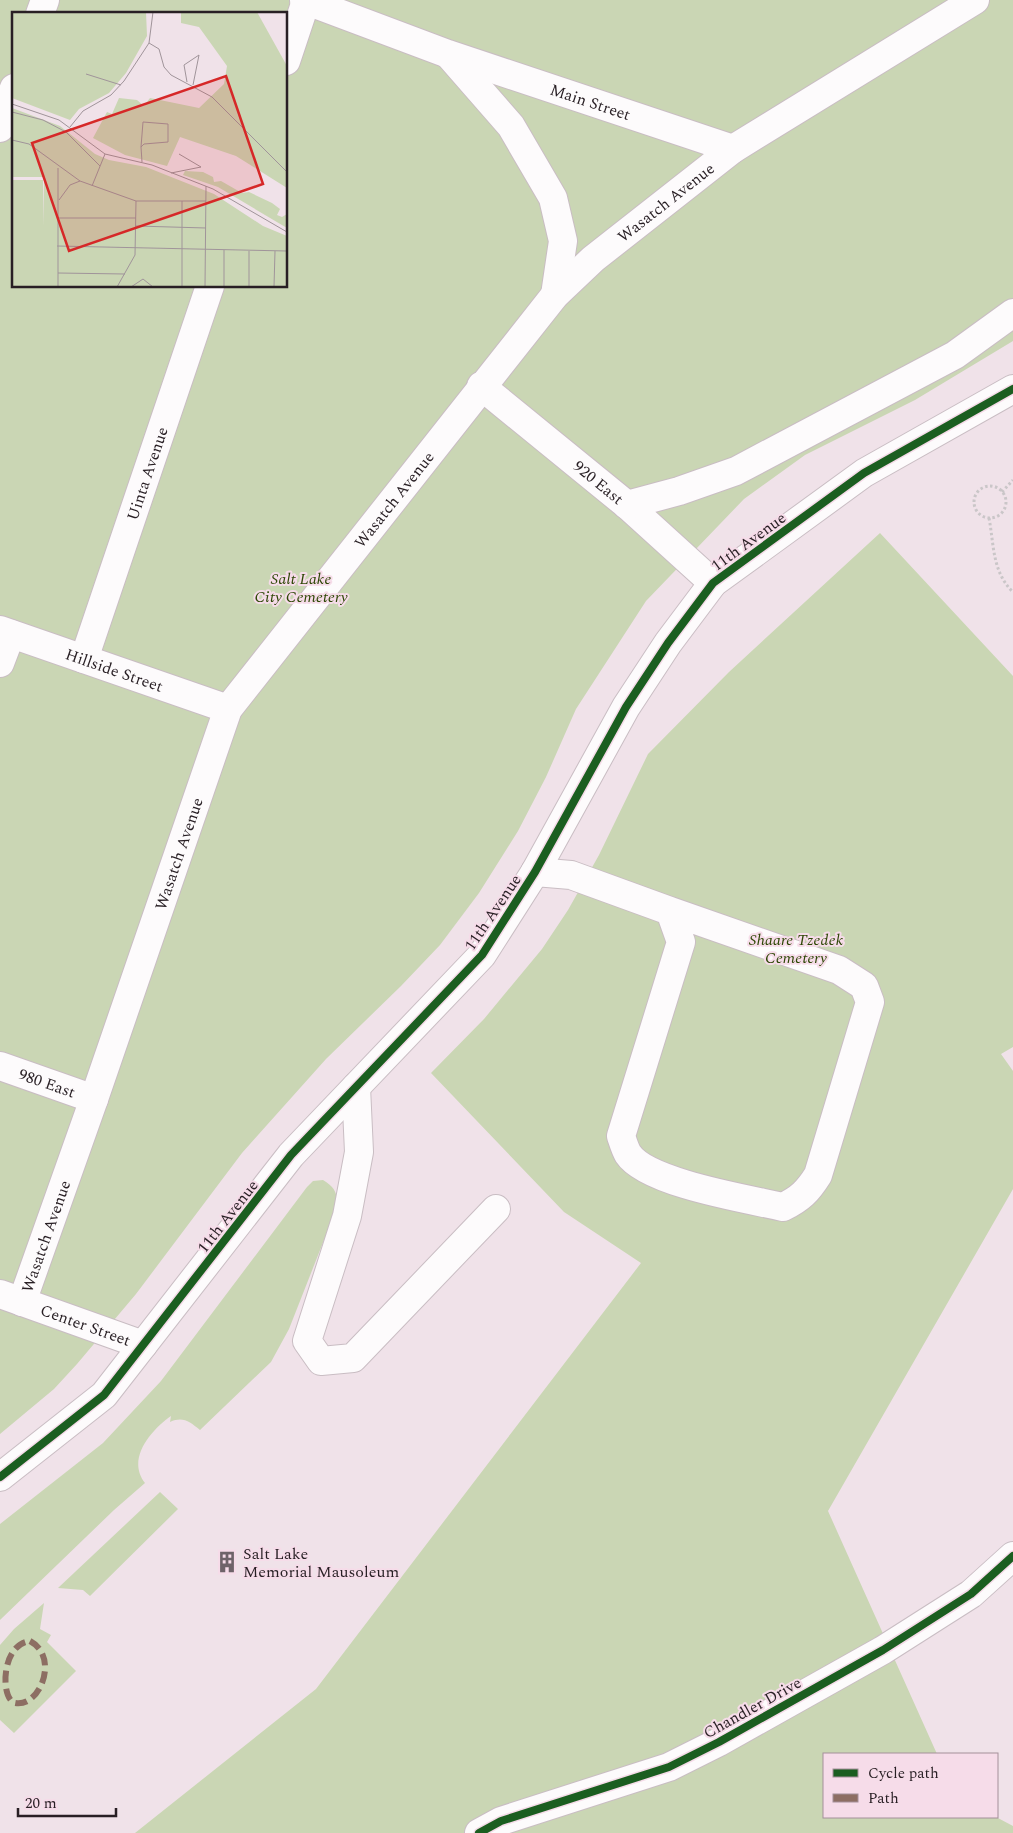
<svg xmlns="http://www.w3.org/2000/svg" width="1013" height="1833" font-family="Spectral,serif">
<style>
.green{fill:#cad6b4;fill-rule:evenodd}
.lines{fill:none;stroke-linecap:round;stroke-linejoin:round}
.minor-casing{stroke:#c9bdc3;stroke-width:30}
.path{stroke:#cac6c8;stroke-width:3;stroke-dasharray:2.5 2.5;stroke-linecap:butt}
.minor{stroke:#fdfbfc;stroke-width:28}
.quiet{stroke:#8d6e63;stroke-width:6;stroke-dasharray:12 6;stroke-linecap:butt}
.cycleway-casing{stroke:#f6dce9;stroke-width:11}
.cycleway{stroke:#1b5e20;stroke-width:8}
.labels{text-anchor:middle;stroke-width:4;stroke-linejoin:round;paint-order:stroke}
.street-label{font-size:16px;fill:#281f24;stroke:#f6dce9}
.park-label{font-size:16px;font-style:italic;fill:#2d4705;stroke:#f6dce9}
.poi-label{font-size:16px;fill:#281f24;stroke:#f6dce9;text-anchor:start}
.inset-road{fill:none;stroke:#a0949a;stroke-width:1}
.view{fill:#d62828;fill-opacity:0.15;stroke:#d62828;stroke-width:2.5}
.inset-edge{fill:none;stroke:#281f24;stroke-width:2.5}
</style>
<rect width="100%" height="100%" fill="#f0e2e9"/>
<path class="green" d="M 0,0 L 1013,0 L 1013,341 L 915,400 L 805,455 L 744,499 L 646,601 L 576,709 L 546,777 L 518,831 L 479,893 L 440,945 L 401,986 L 326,1059 L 242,1153 L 136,1294 L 77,1364 L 54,1389 L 0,1434 ZM 14,14 L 286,14 L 286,286 L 14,286 Z
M 880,533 L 1013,676 L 1013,1047 L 1001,1054 L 1013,1071 L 1013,1189 L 828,1511 L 937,1754 L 824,1754 L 824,1817 L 996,1817 L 1013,1826 L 1013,1833 L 135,1833 L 316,1689 L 641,1263 L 564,1212 L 431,1073 L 484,1019 L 542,949 L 568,910 L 599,855 L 648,754 L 729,672 Z
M 323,1180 C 337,1188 339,1197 335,1212 L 289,1329 L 271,1362 L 200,1430 C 190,1422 183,1416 170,1422 L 171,1416 C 151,1430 126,1459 145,1483 L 114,1510 L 0,1620 L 0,1524 L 103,1443 L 161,1381 L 307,1187 L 313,1181 Z
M 160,1492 L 178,1509 L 90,1596 L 83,1590 L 58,1588 Z
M 44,1603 L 40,1629 L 51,1635 L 47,1642 L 76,1671 L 14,1733 L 0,1720 L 0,1645 L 14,1629 Z"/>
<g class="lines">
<g class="minor-casing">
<g id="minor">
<path id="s1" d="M 304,0 L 448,54 L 733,149"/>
<path d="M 40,14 L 45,0"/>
<path d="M 449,55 L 511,126 L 553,198 L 563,241 L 555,295"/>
<path d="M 286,61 L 306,1"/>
<path d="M 0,128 L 14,88"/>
<path id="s2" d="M 481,386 L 627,505 L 713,583"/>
<path d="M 627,505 L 679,491 L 736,471 L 955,355 L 1013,313"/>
<path id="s3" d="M 0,630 L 228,709"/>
<path id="s4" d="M 84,659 L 210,286"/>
<path d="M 0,663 L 11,634"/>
<path d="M 535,872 L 571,875 L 670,911 L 681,942 L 621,1136 C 623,1142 625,1149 628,1154 C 647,1183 748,1199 783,1207 C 800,1199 808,1191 818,1175 L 870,1002 L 864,986 L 839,970 L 670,911"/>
<path id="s5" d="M 0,1066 L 94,1099"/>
<path d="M 356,1087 L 359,1152 L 347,1216 L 307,1341 L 321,1361 L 353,1358 L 496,1209"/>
<path id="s6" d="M 0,1294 L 143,1345"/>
<path id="s7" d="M 22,1302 L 94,1099 L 228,709 L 555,295 L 593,259 L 733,149 L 975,0"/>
<path d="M 0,1477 L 104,1395 L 291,1155 L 482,955 L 535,872 L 626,707 L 668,643 L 713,583 L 864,473 L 1013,389"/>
<path d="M 479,1833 L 501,1821 L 669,1767 L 719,1742 L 883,1650 L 971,1594 L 1013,1556"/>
</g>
</g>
<path class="path" d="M974 502a16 16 0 1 1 32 0a16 16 0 1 1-32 0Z
M 1002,492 L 1013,480
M 989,518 C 994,544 992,572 1013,592"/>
<use href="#minor" class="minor"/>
<path class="quiet" d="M 30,1641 C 60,1657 40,1708 15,1703 C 0,1699 1,1644 30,1641 Z"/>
<g class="cycleway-casing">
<path id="cycleway" d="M 0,1477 L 104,1395 L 291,1155 L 482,955 L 535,872 L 626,707 L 668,643 L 713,583 L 864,473 L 1013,389
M 479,1833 L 501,1821 L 669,1767 L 719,1742 L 883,1650 L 971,1594 L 1013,1556"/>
</g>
<use href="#cycleway" class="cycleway"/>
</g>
<defs>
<g id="building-bare" transform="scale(1.725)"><path d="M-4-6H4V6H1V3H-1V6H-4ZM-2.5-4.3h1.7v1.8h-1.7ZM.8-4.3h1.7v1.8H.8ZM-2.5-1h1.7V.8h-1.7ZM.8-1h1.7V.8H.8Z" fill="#6e6369" stroke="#f6dce9" stroke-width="2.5" paint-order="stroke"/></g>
</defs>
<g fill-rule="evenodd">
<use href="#building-bare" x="227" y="1562"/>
</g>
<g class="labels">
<g class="street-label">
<text dy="6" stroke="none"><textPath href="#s1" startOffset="304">Main Street</textPath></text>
<text dy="6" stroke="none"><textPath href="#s7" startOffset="1300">Wasatch Avenue</textPath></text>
<text dy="6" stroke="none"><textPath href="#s4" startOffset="196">Uinta Avenue</textPath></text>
<text dy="6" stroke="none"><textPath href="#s2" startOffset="152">920 East</textPath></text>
<text dy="6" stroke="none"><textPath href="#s7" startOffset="895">Wasatch Avenue</textPath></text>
<text transform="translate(748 541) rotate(-36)" y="6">11th Avenue</text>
<text dy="6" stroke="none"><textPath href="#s3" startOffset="121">Hillside Street</textPath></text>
<text dy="6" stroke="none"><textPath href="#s7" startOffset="475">Wasatch Avenue</textPath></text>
<text transform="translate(492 912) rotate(-56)" y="6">11th Avenue</text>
<text dy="6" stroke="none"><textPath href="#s5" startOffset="50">980 East</textPath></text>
<text transform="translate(227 1216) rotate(-52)" y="6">11th Avenue</text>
<text dy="6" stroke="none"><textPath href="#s7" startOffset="70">Wasatch Avenue</textPath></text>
<text dy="6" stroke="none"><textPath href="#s6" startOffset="91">Center Street</textPath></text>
<text transform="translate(752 1707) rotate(-29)" y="6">Chandler Drive</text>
</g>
<g class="park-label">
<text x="301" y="584">Salt Lake<tspan x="301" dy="18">City Cemetery</tspan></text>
<text x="796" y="945">Shaare Tzedek<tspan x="796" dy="18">Cemetery</tspan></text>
</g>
<g class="poi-label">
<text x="243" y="1559">Salt Lake<tspan x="243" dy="18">Memorial Mausoleum</tspan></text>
</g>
</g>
<g transform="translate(12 12)">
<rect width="275" height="275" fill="#f0e2e9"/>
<path d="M 0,0 L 134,0 L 135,24 L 114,61 L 97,81 L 67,97 L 58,108 L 0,86 ZM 169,0 L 245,0 L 275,54 L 275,176 L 224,144 L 168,125 L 155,154 L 113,143 L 81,126 L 95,100 L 100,102 L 107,86 L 125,88 L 132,94 L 138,86 L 187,96 L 212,72 L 215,54 L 187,15 L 169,11 ZM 0,96 L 48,114 L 83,142 L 97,148 L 134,155 L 202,182 L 251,214 L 275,224 L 275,275 L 0,275 L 0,168 L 31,168 L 32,214 L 32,165 L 0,165 ZM 173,159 L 191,160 L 201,165 L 202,170 L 209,169 L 230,181 L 237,180 L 260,191 L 268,197 L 265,203 L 270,205 L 275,202 L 275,216 L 206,175 L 171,163 Z" fill="#cad6b4"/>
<path class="inset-road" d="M 137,31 L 147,37 L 152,55 L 159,63 L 200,85 L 275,160M 74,62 L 109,73M 175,70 L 172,53 L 187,43 L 181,73M 0,92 L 47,108 L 93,142 L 140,153 L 201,177 L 275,220M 0,100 L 31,108 L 54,120 L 88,154M 58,115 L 71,99 L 99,83 L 112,69 L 137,31 L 141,0M 0,128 L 17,132 L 68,169 L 124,189 L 194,189M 129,135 L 131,110 L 156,112 L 156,130 L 132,132 L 129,135 L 130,150M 159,161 L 189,155 L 167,142M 80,174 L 93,142M 47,188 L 58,173 L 68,169M 46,206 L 124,206M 124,214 L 194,216M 45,234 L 275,239M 237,239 L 237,275M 46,261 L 113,262M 46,275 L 46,156M 105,275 L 123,243 L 124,189M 119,275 L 131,267 L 141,275M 170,275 L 170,189M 193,275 L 194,174M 212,275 L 212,238M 262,275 L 263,239"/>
<path class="view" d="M 214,64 L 251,172 L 57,239 L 20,131 Z"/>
<rect width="275" height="275" class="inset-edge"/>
</g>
<rect x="823" y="1753" width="175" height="65" fill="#f6dce9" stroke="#a4909a"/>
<rect x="833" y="1769" width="25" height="8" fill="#1b5e20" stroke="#a4909a"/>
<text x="868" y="1778" font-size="15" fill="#281f24">Cycle path</text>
<rect x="833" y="1794" width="25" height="8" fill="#8d6e63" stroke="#a4909a"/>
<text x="868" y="1803" font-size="15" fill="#281f24">Path</text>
<path d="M18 1808v8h98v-8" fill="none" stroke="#281f24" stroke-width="2.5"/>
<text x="25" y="1808" font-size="15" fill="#281f24" stroke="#f6dce9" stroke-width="4" paint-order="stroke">20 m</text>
</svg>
